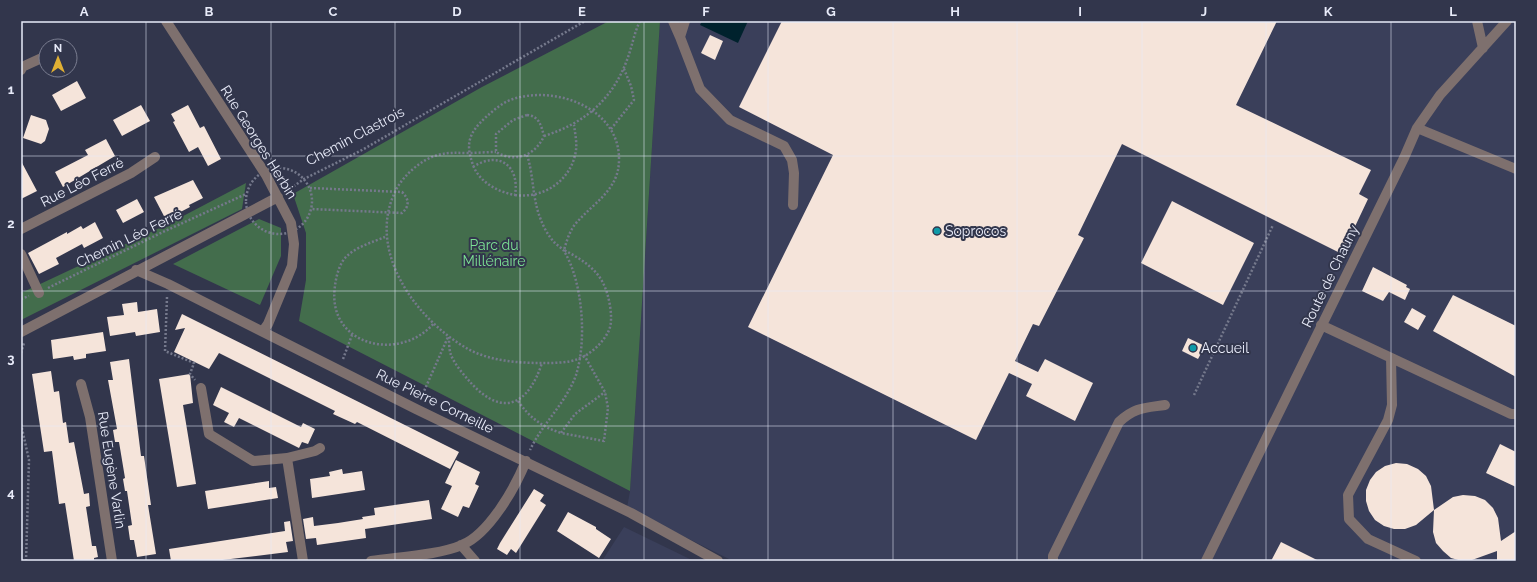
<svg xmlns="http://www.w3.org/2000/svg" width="1537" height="582" font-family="Raleway,sans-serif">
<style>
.built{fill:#3a3f5a}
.green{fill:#436d4c}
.water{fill:#00222d}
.building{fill:#f5e4da}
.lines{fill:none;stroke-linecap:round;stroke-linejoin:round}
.path{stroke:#75798c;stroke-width:2.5;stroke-dasharray:2 2;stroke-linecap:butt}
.minor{stroke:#7e706e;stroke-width:10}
.grid{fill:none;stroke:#e8ebf9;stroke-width:1;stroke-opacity:0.55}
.culture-dot{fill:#0f9aa8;stroke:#32364c;stroke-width:1.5}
.labels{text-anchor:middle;stroke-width:4;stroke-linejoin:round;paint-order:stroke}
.street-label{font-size:14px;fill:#e8ebf9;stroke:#32364c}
.poi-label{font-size:14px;fill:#e8ebf9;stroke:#32364c;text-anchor:start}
.park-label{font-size:14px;fill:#7ce193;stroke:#32364c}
.neatline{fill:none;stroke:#e8ebf9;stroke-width:1.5}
.grid-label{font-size:13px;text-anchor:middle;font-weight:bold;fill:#e8ebf9}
</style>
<rect width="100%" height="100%" fill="#32364c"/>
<path class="built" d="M 660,21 L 1516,21 L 1516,561 L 733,561 L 627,508 L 630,491 Z
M 624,527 L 694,561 L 602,561 Z"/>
<path class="green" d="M 609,21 L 660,21 L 630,491 L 299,321 L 306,280 L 306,233 L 293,194 L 482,87 Z
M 246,183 L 242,209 L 21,320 L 21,293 L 168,224 Z
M 259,219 L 281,228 L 281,256 L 260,305 L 173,264 Z"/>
<path class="water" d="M 702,21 L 748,21 L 738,43 L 700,25 Z"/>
<path class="building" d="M 782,21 L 1277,21 L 1236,105 L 1371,170 L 1359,194 L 1368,199 L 1342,254 L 1122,144 L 1078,235 L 1084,238 L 1039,326 L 1033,324 L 1015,361 L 1038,372 L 1045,359 L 1093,383 L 1075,421 L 1026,396 L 1032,384 L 1009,373 L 976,440 L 748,327 L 833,155 L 739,107 Z
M 710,35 L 723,41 L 715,60 L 701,53 Z
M 77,81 L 86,98 L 61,111 L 52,95 Z
M 141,105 L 150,121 L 122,136 L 113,120 Z
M 188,105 L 200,128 L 204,126 L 221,159 L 208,166 L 198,147 L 189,152 L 173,122 L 175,121 L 171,114 Z
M 31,115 L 46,120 L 49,129 L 45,141 L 41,144 L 23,138 Z
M 106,139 L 115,156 L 63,187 L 55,172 L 88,155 L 85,150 Z
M 21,161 L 37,191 L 21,199 Z
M 193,180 L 203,198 L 189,205 L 190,207 L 169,218 L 168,217 L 165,218 L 154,197 Z
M 137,199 L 144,212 L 123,223 L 116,210 Z
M 1172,201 L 1254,243 L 1223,305 L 1141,263 Z
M 95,222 L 103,238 L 84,248 L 82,244 L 56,258 L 59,264 L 39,274 L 28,253 L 67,232 L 67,234 L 81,226 L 83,229 Z
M 1373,267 L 1407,285 L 1406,287 L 1410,289 L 1405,300 L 1389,292 L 1383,301 L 1362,291 Z
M 1453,295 L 1516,326 L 1516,377 L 1433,331 Z
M 137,302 L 138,312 L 157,309 L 160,332 L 136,336 L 135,332 L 110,336 L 107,317 L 124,315 L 122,304 Z
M 1412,308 L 1426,316 L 1418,330 L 1404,322 Z
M 182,314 L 459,452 L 450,469 L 357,422 L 355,424 L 333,414 L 335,411 L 219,353 L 209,369 L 174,352 L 185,328 L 175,330 Z
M 103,332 L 106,351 L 86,354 L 86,358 L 74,360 L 73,356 L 53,359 L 51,340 Z
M 1188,338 L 1205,346 L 1198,359 L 1182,351 Z
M 129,359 L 141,456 L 144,456 L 151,505 L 148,505 L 156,554 L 137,557 L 134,540 L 130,540 L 128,526 L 132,525 L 127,491 L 125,491 L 123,479 L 125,478 L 119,442 L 115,442 L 113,430 L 117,429 L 108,380 L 113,380 L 110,362 Z
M 51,371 L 54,392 L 59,391 L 63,423 L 66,422 L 69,443 L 74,442 L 84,494 L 89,493 L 90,506 L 86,507 L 92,546 L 96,546 L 98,557 L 94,558 L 94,561 L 74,561 L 65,503 L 59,504 L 52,451 L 44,452 L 32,374 Z
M 190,374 L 193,403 L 183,405 L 196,484 L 177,487 L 159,379 Z
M 221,387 L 301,427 L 303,423 L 315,429 L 308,444 L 302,442 L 299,448 L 239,418 L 234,427 L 224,422 L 229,413 L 213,405 Z
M 1500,444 L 1516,452 L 1516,487 L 1486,473 Z
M 456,460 L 480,472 L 475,484 L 479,486 L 469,508 L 463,506 L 458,517 L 441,509 L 452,486 L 445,483 Z
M 1396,463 L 1407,464 L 1418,469 L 1426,476 L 1431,486 L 1434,510 L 1453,497 L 1463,495 L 1475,496 L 1485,500 L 1493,508 L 1498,518 L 1501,541 L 1516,531 L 1516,561 L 1497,561 L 1497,551 L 1472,560 L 1462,561 L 1451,558 L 1443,551 L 1436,543 L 1433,532 L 1434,510 L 1416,525 L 1405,529 L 1394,529 L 1384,526 L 1375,520 L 1369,511 L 1366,501 L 1366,490 L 1370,480 L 1376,472 L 1385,466 Z
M 342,469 L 343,474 L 362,471 L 365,490 L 312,498 L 310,479 L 330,476 L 329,472 Z
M 269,481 L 269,488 L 276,487 L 278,498 L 208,509 L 205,491 Z
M 534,489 L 544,495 L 540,501 L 546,505 L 516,553 L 511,549 L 507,555 L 497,549 L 500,543 Z
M 429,500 L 432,519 L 365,529 L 366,538 L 317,545 L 316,538 L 306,539 L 303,519 L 313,517 L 314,526 L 338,523 L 363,519 L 362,517 L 375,515 L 374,508 Z
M 568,512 L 596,527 L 596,529 L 611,539 L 599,558 L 557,531 Z
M 290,521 L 293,541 L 286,542 L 288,552 L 214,561 L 171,561 L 169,549 L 285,531 L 284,522 Z
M 1281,542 L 1319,561 L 1271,561 Z"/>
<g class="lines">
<path class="path" d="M 527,115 C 539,116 541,125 544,136 C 535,156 515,163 496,152 L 496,134 L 513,120 Z
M 611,129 L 634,100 L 631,86 L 624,69
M 544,136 C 585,123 612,100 627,60 C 632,47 634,33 640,21
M 527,155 C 534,176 532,199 541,220 C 544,228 549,237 555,243 C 558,246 562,248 564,251 C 583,282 587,341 576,375 C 566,403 542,424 530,450
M 473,167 C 499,150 520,166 515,195 C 498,192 479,182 473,165 C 465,143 469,133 486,117 C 494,110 503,102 513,99 C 557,85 620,109 619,160 C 619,189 595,202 578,221 C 570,229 567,240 564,250 C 579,258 595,267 603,283 C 609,294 614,319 609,330 C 604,342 590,355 578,359 C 568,363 554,363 542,363
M246 201a33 33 0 1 1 66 0a33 33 0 1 1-66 0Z
M 310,188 L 402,192 C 409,199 410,206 402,213 L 311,209
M 287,191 L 304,179 L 362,150 L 585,21
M 515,195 C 544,199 572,180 576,150 C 577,142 575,133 574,125
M 385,237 C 373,242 355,247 345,258 C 339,265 336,277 335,286 C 326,346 400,363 434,323
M 48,288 L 163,232 L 246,194
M 167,297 L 165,351 L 194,363 L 190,374 L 195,380
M 21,299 L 29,296
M 449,337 C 449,342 449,350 451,355 C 455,365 464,375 471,383 C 504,419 529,403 542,363 C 518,363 490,361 468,349 C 416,320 364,249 397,188 C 405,174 422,159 438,155 C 449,152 457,153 468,153 C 477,153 487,152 496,152
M 21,353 L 24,343
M 584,355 L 605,392 L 608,408 L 604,441 L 561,433 L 575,414 L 605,392
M 343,359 L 352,335
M 1194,395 L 1273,225
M 421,398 L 448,337
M 518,401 C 529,417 542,427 561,433
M 21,424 L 29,460 L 26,561"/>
<path class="minor" d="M 166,21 L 266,175 L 291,223 L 294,244 L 292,266 L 268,324 L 263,331
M 673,21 L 680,37
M 685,21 L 680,37 L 700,89 L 730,120 L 784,146 L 792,160 L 794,173 L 793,205
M 1477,21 L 1483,48
M 21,70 L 22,67 L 46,56
M 1417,128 L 1516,169
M 21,229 L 131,173 L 155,157
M 21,254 L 39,293
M 136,270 L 168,284 L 416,409 L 631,513 L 718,561
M 1321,325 L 1511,414 L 1516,414
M 21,332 L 278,197
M 1391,358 L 1392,405 L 1388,420 L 1348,495 L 1349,519 L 1368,539 L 1416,561
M 81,384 L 90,417 L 112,561
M 201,388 L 209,434 L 253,461 L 287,458 L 303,561
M 287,458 L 315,451 L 320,448
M 461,545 L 475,561
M 371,561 C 397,557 439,555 462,545 C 489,534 515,488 526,461
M 1053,561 L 1053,556 L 1119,422 C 1135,407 1145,408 1165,405
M 1206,561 L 1404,158 L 1417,128 L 1440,95 L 1507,21"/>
</g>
<path class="grid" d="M 146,21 L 146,561M 271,21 L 271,561M 395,21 L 395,561M 520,21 L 520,561M 644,21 L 644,561M 768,21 L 768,561M 893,21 L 893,561M 1017,21 L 1017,561M 1142,21 L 1142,561M 1266,21 L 1266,561M 1391,21 L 1391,561M 21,156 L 1516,156M 21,291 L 1516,291M 21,426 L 1516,426"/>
<g class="culture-dot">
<circle cx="937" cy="231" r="4"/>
<circle cx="1193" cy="348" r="4"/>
</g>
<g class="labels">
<g class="street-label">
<text transform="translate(355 136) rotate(-28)" y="5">Chemin Clastrois</text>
<text transform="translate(259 142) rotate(58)" y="5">Rue Georges Herbin</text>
<text transform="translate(82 182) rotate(-27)" y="5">Rue Léo Ferré</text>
<text transform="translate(129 238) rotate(-26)" y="5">Chemin Léo Ferré</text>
<text transform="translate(1330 276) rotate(-64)" y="5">Route de Chauny</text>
<text transform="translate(435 401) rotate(26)" y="5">Rue Pierre Corneille</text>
<text transform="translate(112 470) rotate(81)" y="5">Rue Eugène Varlin</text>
</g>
<g class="poi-label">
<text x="945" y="236">Soprocos</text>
<text x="1201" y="353">Accueil</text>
</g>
<g class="park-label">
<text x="494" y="250">Parc du<tspan x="494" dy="16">Millénaire</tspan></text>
</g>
</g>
<rect width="1537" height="582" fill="none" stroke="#32364c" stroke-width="44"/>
<g transform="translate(58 58)"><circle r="19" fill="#32364c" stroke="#7b7e91"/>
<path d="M0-3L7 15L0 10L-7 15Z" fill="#e0b034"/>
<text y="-6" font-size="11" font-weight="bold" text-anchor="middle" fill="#e8ebf9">N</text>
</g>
<rect x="22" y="22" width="1493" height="538" class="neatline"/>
<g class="grid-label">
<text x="84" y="16">A</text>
<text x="209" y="16">B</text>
<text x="333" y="16">C</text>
<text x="457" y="16">D</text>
<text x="582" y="16">E</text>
<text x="706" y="16">F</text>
<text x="831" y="16">G</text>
<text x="955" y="16">H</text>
<text x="1080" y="16">I</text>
<text x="1204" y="16">J</text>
<text x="1328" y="16">K</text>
<text x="1453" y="16">L</text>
<text x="11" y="94">1</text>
<text x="11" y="228">2</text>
<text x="11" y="363">3</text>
<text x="11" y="497">4</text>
</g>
</svg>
